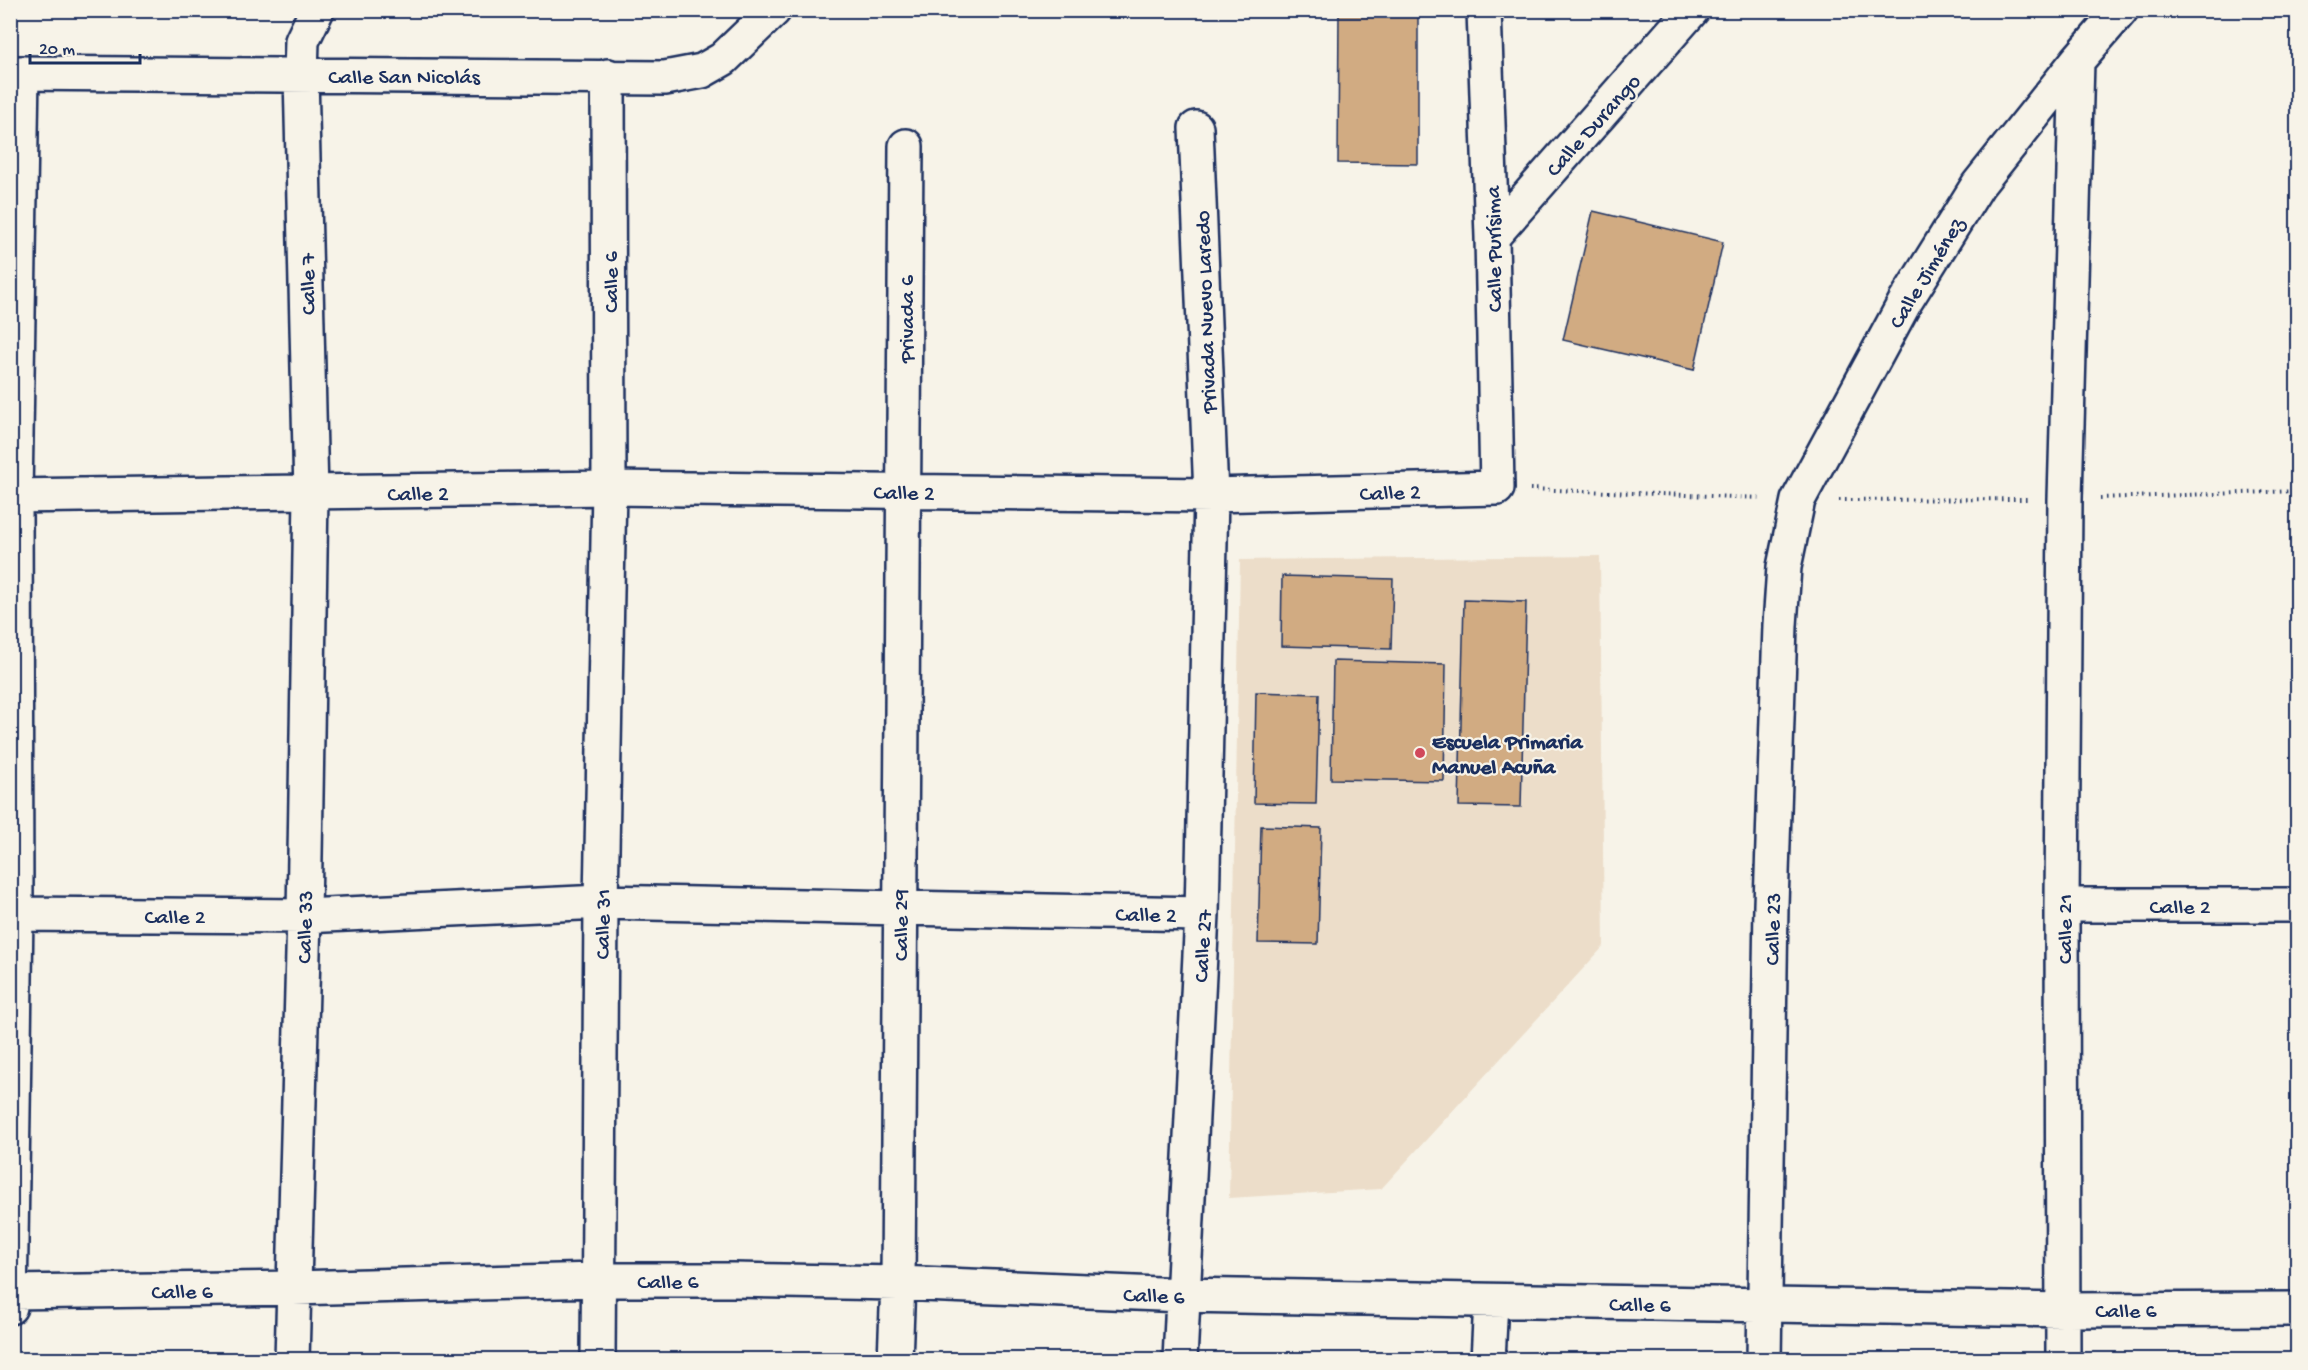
<svg xmlns="http://www.w3.org/2000/svg" width="2308" height="1370" font-family="'Gochi Hand',sans-serif">
<style>
.built{fill:#ecddc9}
.building{fill:#d1ab82;stroke:#1b2f5e;stroke-width:1.5}
.lines{fill:none;stroke-linecap:round;stroke-linejoin:round}
.minor-casing{stroke:#1b2f5e;stroke-width:38}
.path{stroke:#1b2f5e;stroke-width:4;stroke-dasharray:1.5 4.5;stroke-linecap:butt}
.minor{stroke:#f7f3e8;stroke-width:33}
.poi-dot{fill:#d1495b;stroke:#f7f3e8;stroke-width:2}
.labels{text-anchor:middle;stroke-width:4.5;stroke-linejoin:round;paint-order:stroke}
.street-label{font-size:22px;fill:#1b2f5e;stroke:#f7f3e8}
.poi-label{font-size:22px;font-weight:bold;fill:#1b2f5e;stroke:#f7f3e8;text-anchor:start}
</style>
<rect width="100%" height="100%" fill="#f7f3e8"/>
<filter id="ink" filterUnits="userSpaceOnUse"><feTurbulence type="fractalNoise" baseFrequency=".0167" numOctaves="2"/><feDisplacementMap in="SourceGraphic" scale="12" xChannelSelector="R" yChannelSelector="G"/><feConvolveMatrix kernelMatrix="1 2 1 2 8 2 1 2 1" color-interpolation-filters="sRGB"/></filter>
<g filter="url(#ink)">
<path class="built" d="M 1600,556 L 1604,946 L 1381,1189 L 1229,1198 L 1240,560 Z"/>
<path class="building" d="M 1339,10 L 1418,10 L 1418,164 L 1338,163 Z
M 1593,211 L 1723,242 L 1694,370 L 1563,340 Z
M 1282,576 L 1393,579 L 1391,649 L 1281,646 Z
M 1464,600 L 1526,602 L 1521,807 L 1459,806 Z
M 1333,661 L 1446,664 L 1444,781 L 1331,779 Z
M 1256,692 L 1319,694 L 1316,804 L 1254,803 Z
M 1261,826 L 1321,828 L 1318,944 L 1258,943 Z"/>
<g class="lines">
<g class="minor-casing">
<path id="minor" d="M 10,73 L 665,78 L 702,71 L 723,59 L 774,10
M 1492,237 L 1692,10
M 10,496 L 609,488 L 1211,495 L 1497,488 L 1492,237 L 1484,10
M 2062,905 L 2298,905
M 10,914 L 304,916 L 601,902 L 1202,914
M 10,1292 L 293,1288 L 597,1280 L 733,1280 L 898,1283 L 1183,1295 L 2063,1310 L 2298,1309
M 10,1307 L 16,914 L 15,496 L 22,73
M 292,1360 L 304,916 L 311,494 L 301,75 L 302,41 L 317,10
M 598,1360 L 601,902 L 609,488 L 608,76
M 895,1360 L 898,1283 L 906,146
M 1180,1360 L 1202,914 L 1211,495 L 1196,128
M 1488,1360 L 1491,1301
M 1764,1360 L 1771,905 L 1780,625 L 1784,567 L 1798,500 L 1905,302 L 1978,185 L 2077,61 L 2121,10
M 2063,1360 L 2062,905 L 2065,499 L 2077,61"/>
</g>
<path class="path" d="M 1530,489 L 1763,498
M 2100,498 L 2298,491
M 1839,500 L 2030,499"/>
<use href="#minor" class="minor"/>
</g>
</g>
<circle class="poi-dot" cx="1420" cy="753" r="6"/>
<g class="labels">
<g class="street-label">
<text x="404" y="83">Calle San Nicolás</text>
<text transform="translate(1592 124) rotate(-48)" y="8">Calle Durango</text>
<text transform="translate(1492 249) rotate(-91)" y="8">Calle Purísima</text>
<text transform="translate(1925 272) rotate(-59)" y="8">Calle Jiménez</text>
<text transform="translate(609 282) rotate(-90)" y="8">Calle 6</text>
<text transform="translate(306 284) rotate(-91)" y="8">Calle 7</text>
<text transform="translate(1204 312) rotate(-92)" y="8">Privada Nuevo Laredo</text>
<text transform="translate(905 319) rotate(-90)" y="8">Privada 6</text>
<text transform="translate(904 491) rotate(1)" y="8">Calle 2</text>
<text transform="translate(1390 491) rotate(-2)" y="8">Calle 2</text>
<text transform="translate(418 492) rotate(-1)" y="8">Calle 2</text>
<text x="2180" y="913">Calle 2</text>
<text transform="translate(1146 913) rotate(1)" y="8">Calle 2</text>
<text x="175" y="923">Calle 2</text>
<text transform="translate(601 924) rotate(-89)" y="8">Calle 31</text>
<text transform="translate(899 925) rotate(-90)" y="8">Calle 29</text>
<text transform="translate(303 927) rotate(-89)" y="8">Calle 33</text>
<text transform="translate(1771 929) rotate(-89)" y="8">Calle 23</text>
<text transform="translate(2063 929) rotate(-90)" y="8">Calle 21</text>
<text transform="translate(1201 946) rotate(-87)" y="8">Calle 27</text>
<text x="668" y="1288">Calle 6</text>
<text transform="translate(182 1290) rotate(-1)" y="8">Calle 6</text>
<text transform="translate(1154 1294) rotate(2)" y="8">Calle 6</text>
<text transform="translate(1640 1303) rotate(1)" y="8">Calle 6</text>
<text x="2126" y="1317">Calle 6</text>
</g>
<g class="poi-label">
<text x="1432" y="748">Escuela Primaria<tspan x="1432" dy="25">Manuel Acuña</tspan></text>
</g>
</g>
<rect width="2308" height="1370" fill="none" stroke="#f7f3e8" stroke-width="36"/>
<rect x="18" y="18" width="2272" height="1334" fill="none" stroke="#1b2f5e" stroke-width="2" filter="url(#ink)"/>
<path d="M30 54v9h110v-9" fill="none" stroke="#1b2f5e" stroke-width="3"/>
<text x="39" y="54" font-size="18" fill="#1b2f5e" stroke="#f7f3e8" stroke-width="4.5" paint-order="stroke">20 m</text>
</svg>
